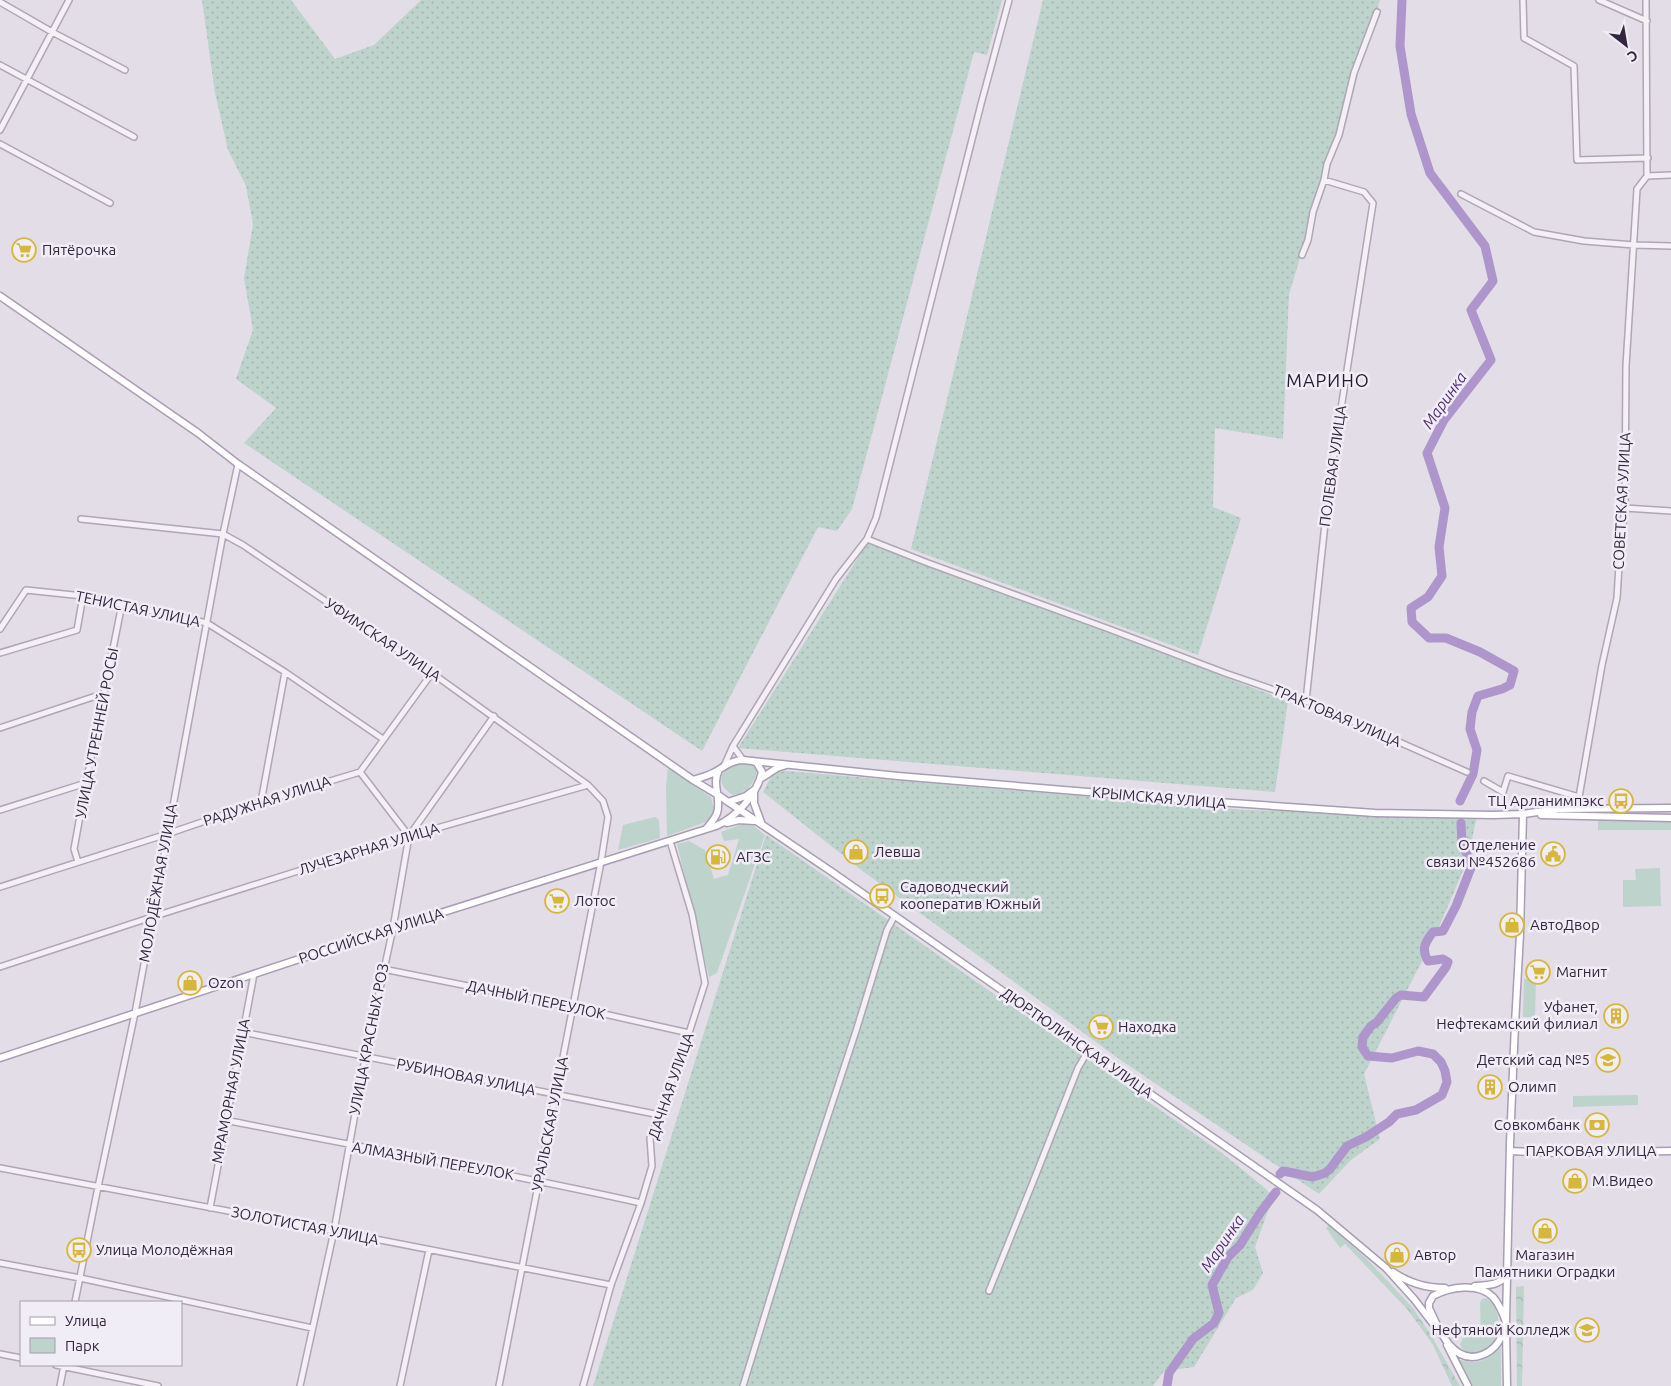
<svg xmlns="http://www.w3.org/2000/svg" width="1671" height="1386" font-family="Ubuntu,sans-serif">
<style>
.green{fill:#bed3cc}
.forest{fill:url(#forest-crowns)}
.garden{fill:url(#garden-dots)}
.lines{fill:none;stroke-linecap:round;stroke-linejoin:round}
.river{stroke:#ae95cb;stroke-width:9}
.minor-casing{stroke:#afa6b6;stroke-width:8}
.major-casing{stroke:#a99cb5;stroke-width:9}
.minor{stroke:#f4f0f6;stroke-width:5}
.major{stroke:#fff;stroke-width:6}
.labels{text-anchor:middle;stroke-width:5;stroke-linejoin:round;paint-order:stroke}
.poi-label{font-size:15px;fill:#352640;stroke:#f1edf6;text-anchor:start}
.street-label{font-size:15px;fill:#352640;stroke:#f1edf6}
.water-label{font-size:16px;font-style:italic;fill:#522d76;stroke:#f1edf6}
.quarter-label{font-size:18px;letter-spacing:1px;fill:#271830;stroke:#f1edf6}
</style>
<defs>
<pattern id="forest-crowns" width="20" height="18" patternUnits="userSpaceOnUse" patternTransform="scale(1.25)"><rect width="20" height="18" fill="#bed3cc"/><path d="M2 6a3 3 0 1 1 6 0M12 15a3 3 0 1 1 6 0" fill="none" stroke="#a4b5b0"/></pattern>
<pattern id="garden-dots" width="8" height="8" patternUnits="userSpaceOnUse" patternTransform="scale(1.25)"><rect width="8" height="8" fill="#bed3cc"/><path d="M2 2h.1M6 6h.1" fill="none" stroke="#a4b5b0" stroke-width="1.8" stroke-linecap="round"/></pattern>
</defs>
<rect width="100%" height="100%" fill="#e3dde8"/>
<path class="green" d="M 735,763 L 754,763 L 757,768 C 756,783 748,792 733,795 C 715,784 719,772 735,763 Z
M 668,768 L 711,797 L 714,811 L 706,822 L 667,836 L 666,787 Z
M 655,817 L 659,820 L 660,838 L 618,850 L 623,825 Z
M 1598,820 L 1671,820 L 1671,830 L 1598,830 Z
M 742,824 L 754,826 L 765,835 L 717,973 L 709,977 L 677,844 L 689,841 L 705,850 L 714,879 L 728,875 L 739,839 L 724,841 L 721,832 Z
M 1660,868 L 1661,906 L 1623,907 L 1623,880 L 1636,880 L 1635,869 Z
M 1524,979 L 1536,979 L 1535,1017 L 1523,1017 Z
M 1638,1095 L 1638,1105 L 1573,1107 L 1573,1096 Z
M 1487,1298 C 1495,1303 1496,1308 1498,1317 C 1499,1322 1499,1329 1498,1333 C 1493,1348 1468,1365 1460,1344 L 1463,1338 L 1481,1334 L 1480,1303 L 1482,1299 Z
M 1501,1347 L 1501,1386 L 1473,1386 L 1458,1359 C 1473,1366 1491,1360 1501,1347 Z"/>
<path class="forest" d="M 1329,1225 L 1367,1259 L 1413,1308 L 1431,1335 L 1460,1386 L 1452,1386 L 1433,1345 L 1408,1310 L 1345,1244 L 1340,1248 L 1326,1228 Z
M 1524,1286 L 1522,1386 L 1517,1386 L 1516,1287 Z"/>
<path class="garden" d="M 202,0 L 291,0 L 335,59 L 374,45 L 421,0 L 1002,0 L 987,55 L 974,52 L 852,509 L 837,531 L 818,527 L 702,751 L 244,443 L 276,408 L 236,379 L 253,330 L 244,278 L 253,224 L 246,186 L 228,150 L 215,93 Z
M 1043,0 L 1380,0 L 1289,294 L 1283,439 L 1215,428 L 1213,507 L 1241,518 L 1198,655 L 911,549 Z
M 868,542 L 1288,701 L 1275,792 L 738,748 Z
M 786,771 L 1246,810 L 1477,815 L 1468,859 L 1436,934 L 1364,1074 L 1380,1139 L 1351,1160 L 1319,1194 L 1122,1061 L 864,872 L 763,792 L 773,773 Z
M 766,835 L 1222,1153 L 1266,1189 L 1273,1197 L 1255,1247 L 1263,1273 L 1253,1290 L 1236,1298 L 1194,1367 L 1164,1371 L 1153,1386 L 593,1386 Z"/>
<g class="lines">
<path class="river" d="M 1402,0 L 1400,46 L 1411,114 L 1430,173 L 1485,246 L 1493,281 L 1471,310 L 1491,360 L 1444,420 L 1427,453 L 1445,508 L 1439,547 L 1442,576 L 1428,597 L 1411,608 L 1412,622 L 1429,638 L 1446,638 L 1480,652 L 1514,671 L 1510,685 L 1502,689 L 1478,696 L 1472,712 L 1470,729 L 1477,750 L 1473,774 L 1460,801
M 1280,1174 L 1283,1171 L 1313,1177 L 1325,1173 L 1330,1169 L 1347,1146 L 1366,1137 L 1389,1122 L 1397,1114 L 1416,1110 L 1442,1095 L 1447,1082 L 1445,1071 L 1441,1062 L 1433,1054 L 1418,1051 L 1392,1058 L 1368,1056 L 1362,1047 L 1363,1037 L 1371,1026 L 1377,1022 L 1396,998 L 1401,995 L 1424,997 L 1446,967 L 1448,962 L 1443,959 L 1428,961 C 1421,949 1425,942 1433,932 L 1443,931 L 1456,906 L 1472,865 L 1462,843 L 1461,823
M 1167,1386 L 1169,1373 L 1193,1339 L 1214,1323 L 1219,1313 L 1212,1285 L 1228,1257 L 1240,1245 L 1260,1213 L 1276,1192"/>
<g class="minor-casing">
<path id="minor" d="M 1523,0 L 1524,38 L 1574,66 L 1577,160 L 1648,158
M 1599,0 L 1647,21
M 0,2 L 52,32 L 125,70
M 0,65 L 134,137
M 0,130 L 69,0
M 0,144 L 110,203
M 1647,176 L 1671,175
M 1461,194 L 1534,232 L 1584,241 L 1634,245 L 1671,246
M 1302,255 L 1308,240 L 1313,212 L 1324,180 L 1327,164 L 1339,135 L 1354,73 L 1377,12
M 1625,508 L 1671,511
M 81,519 L 223,534 L 243,545 L 432,673 L 588,785 L 603,801 L 608,817 L 601,862 L 499,1386
M 867,539 L 928,563 L 1109,629 L 1225,673 L 1306,701 L 1467,772
M 0,629 L 26,590 L 83,596 L 207,623 L 285,672 L 383,739
M 0,653 L 77,630 L 83,596
M 1306,701 L 1329,486 L 1373,203 L 1364,192 L 1324,180
M 0,728 L 105,693
M 733,746 L 743,760
M 724,766 L 733,746 L 836,579 L 867,539 L 876,518 L 981,104 L 1009,0
M 360,772 L 409,836
M 1484,781 L 1503,792 L 1508,776 L 1579,797
M 261,802 L 285,672
M 1581,809 L 1579,797 L 1602,665 L 1617,598 L 1620,548 L 1625,508 L 1626,366 L 1637,189 L 1647,176 L 1646,0
M 0,810 L 86,783
M 78,862 L 74,849 L 86,783 L 122,604
M 0,887 L 167,834 L 261,802 L 360,772 L 432,673
M 0,967 L 152,917 L 409,836 L 588,785
M 383,969 L 573,1007 L 689,1033
M 242,1032 L 660,1115
M 225,1120 C 364,1148 503,1172 641,1203
M 0,1168 L 334,1231 L 611,1285
M 210,1208 L 254,974
M 0,1263 L 80,1278 L 312,1328
M 989,1291 L 1033,1182 L 1078,1068 L 1088,1051
M 75,1302 L 98,1187 L 135,1013 L 223,534 L 238,464
M 0,1354 L 21,1358
M 56,1365 L 158,1386
M 60,1386 L 64,1365
M 300,1386 L 334,1231 L 365,1058 L 393,928 L 409,836 L 494,716
M 400,1386 L 429,1250
M 583,1386 L 611,1285 L 641,1203 L 652,1166 L 650,1138 L 660,1115 L 689,1033 L 705,983 L 692,914 L 670,841
M 743,1386 L 798,1207 L 856,1031 L 887,930 L 894,917"/>
</g>
<g class="major-casing">
<path id="major" d="M 0,296 L 198,433 L 238,464 L 693,780 L 718,795 L 832,872 L 1317,1210 L 1386,1268 L 1414,1299 L 1441,1334
M 760,779 L 777,768 L 786,765
M 693,780 C 700,778 707,776 713,773 C 723,768 731,760 743,760 L 898,776 L 1160,798 L 1375,813 L 1494,815 L 1523,814 L 1558,809 L 1671,808
M 754,790 L 754,803 L 762,825
M 728,802 L 746,796 L 751,792
M 1541,815 L 1671,818
M 727,823 L 739,820 L 754,821
M 706,829 C 710,824 715,819 717,813 C 722,798 711,784 719,770
M 0,1058 L 393,928 L 716,826 C 737,817 757,794 762,772 L 757,763 L 753,761
M 1510,1151 L 1558,1153 L 1671,1151
M 1393,1272 C 1409,1283 1426,1288 1445,1288
M 1475,1286 C 1488,1285 1498,1286 1507,1275
M 1506,1322 L 1510,1143 L 1515,1024 L 1520,934 L 1523,814
M 1506,1326 C 1501,1339 1496,1350 1482,1355 C 1453,1366 1438,1328 1429,1308 L 1429,1303 L 1433,1296 C 1449,1287 1479,1282 1493,1297 C 1499,1304 1503,1313 1506,1322 L 1506,1326 L 1507,1386
M 1447,1345 L 1468,1386"/>
</g>
<use href="#minor" class="minor"/>
<use href="#major" class="major"/>
</g>
<defs>
<g id="supermarket-ring" transform="scale(1.25)"><circle r="9.5" fill="#f1edf6" stroke="#d7b739" stroke-width="1.5"/><path d="M-6-5.5h2.5l.6 2H6L4.5 2H-2.5L-4.4-4H-6ZM-1.5 3.2a1.3 1.3 0 1 0 .1 0ZM3 3.2a1.3 1.3 0 1 0 .1 0Z" fill="#d7b739"/></g>
<g id="bus-ring" transform="scale(1.25)"><circle r="9.5" fill="#f1edf6" stroke="#d7b739" stroke-width="1.5"/><path d="M-5-6H5V4H4V6H2V4H-2V6H-4V4H-5ZM-3.5-4V0h7V-4ZM-3.5 1.2v1.5H-2V1.2ZM2 1.2v1.5H3.5V1.2Z" fill="#d7b739"/></g>
<g id="shop-ring" transform="scale(1.25)"><circle r="9.5" fill="#f1edf6" stroke="#d7b739" stroke-width="1.5"/><path d="M-5-2.5h2.3a2.7 3.5 0 0 1 5.4 0H5L5.5 6h-11ZM-1.5-2.5h3a1.5 2.3 0 0 0-3 0Z" fill="#d7b739"/></g>
<g id="civic-ring" transform="scale(1.25)"><circle r="9.5" fill="#f1edf6" stroke="#d7b739" stroke-width="1.5"/><path d="M-.6-6.5H3V-4.5H.6V-3L4-1V1h2V6H-6V1h2V-1L-.6-3ZM-1.2 2.5V6h2.4V2.5Z" fill="#d7b739"/></g>
<g id="fuel-ring" transform="scale(1.25)"><circle r="9.5" fill="#f1edf6" stroke="#d7b739" stroke-width="1.5"/><path d="M-5.5-6h7V0h2V4h1.3V-2.5L3-4.5l.8-.8L6-3V5H2.5V1h-1V6h-7ZM-4.2-4.7v3.2H.2V-4.7Z" fill="#d7b739"/></g>
<g id="building-ring" transform="scale(1.25)"><circle r="9.5" fill="#f1edf6" stroke="#d7b739" stroke-width="1.5"/><path d="M-4-6H4V6H1V3H-1V6H-4ZM-2.5-4.3h1.7v1.8h-1.7ZM.8-4.3h1.7v1.8H.8ZM-2.5-1h1.7V.8h-1.7ZM.8-1h1.7V.8H.8Z" fill="#d7b739"/></g>
<g id="school-ring" transform="scale(1.25)"><circle r="9.5" fill="#f1edf6" stroke="#d7b739" stroke-width="1.5"/><path d="M0-5L7-2L0 1L-7-2ZM-4 1L0 2.5L4 1V4Q0 6-4 4Z" fill="#d7b739"/></g>
<g id="bank-ring" transform="scale(1.25)"><circle r="9.5" fill="#f1edf6" stroke="#d7b739" stroke-width="1.5"/><path d="M-6-4H6V4H-6ZM0-2.3a2.3 2.3 0 1 0 0 4.6a2.3 2.3 0 1 0 0-4.6Z" fill="#d7b739"/></g>
<g id="university-ring" transform="scale(1.25)"><circle r="9.5" fill="#f1edf6" stroke="#d7b739" stroke-width="1.5"/><path d="M0-5L7-2L0 1L-7-2ZM-4 1L0 2.5L4 1V4Q0 6-4 4Z" fill="#d7b739"/></g>
</defs>
<g fill-rule="evenodd">
<use href="#supermarket-ring" x="24" y="250"/>
<use href="#bus-ring" x="1621" y="801"/>
<use href="#shop-ring" x="856" y="852"/>
<use href="#civic-ring" x="1553" y="854"/>
<use href="#fuel-ring" x="718" y="857"/>
<use href="#bus-ring" x="882" y="896"/>
<use href="#supermarket-ring" x="557" y="901"/>
<use href="#shop-ring" x="1512" y="925"/>
<use href="#supermarket-ring" x="1538" y="972"/>
<use href="#shop-ring" x="190" y="983"/>
<use href="#building-ring" x="1616" y="1016"/>
<use href="#supermarket-ring" x="1101" y="1027"/>
<use href="#school-ring" x="1608" y="1060"/>
<use href="#building-ring" x="1490" y="1087"/>
<use href="#bank-ring" x="1597" y="1125"/>
<use href="#shop-ring" x="1575" y="1181"/>
<use href="#shop-ring" x="1545" y="1231"/>
<use href="#bus-ring" x="79" y="1250"/>
<use href="#shop-ring" x="1397" y="1255"/>
<use href="#university-ring" x="1587" y="1330"/>
</g>
<g class="labels">
<g class="poi-label">
<text x="42" y="255">Пятёрочка</text>
<text x="1604" y="806" text-anchor="end">ТЦ Арланимпэкс</text>
<text x="1536" y="850" text-anchor="end">Отделение<tspan x="1536" dy="17">связи №452686</tspan></text>
<text x="874" y="857">Левша</text>
<text x="736" y="862">АГЗС</text>
<text x="900" y="892">Садоводческий<tspan x="900" dy="17">кооператив Южный</tspan></text>
<text x="574" y="906">Лотос</text>
<text x="1530" y="930">АвтоДвор</text>
<text x="1556" y="977">Магнит</text>
<text x="208" y="988">Ozon</text>
<text x="1598" y="1012" text-anchor="end">Уфанет,<tspan x="1598" dy="17">Нефтекамский филиал</tspan></text>
<text x="1118" y="1032">Находка</text>
<text x="1590" y="1065" text-anchor="end">Детский сад №5</text>
<text x="1508" y="1092">Олимп</text>
<text x="1580" y="1130" text-anchor="end">Совкомбанк</text>
<text x="1592" y="1186">М.Видео</text>
<text x="96" y="1255">Улица Молодёжная</text>
<text x="1414" y="1260">Автор</text>
<text x="1545" y="1260" text-anchor="middle">Магазин<tspan x="1545" dy="17">Памятники Оградки</tspan></text>
<text x="1570" y="1335" text-anchor="end">Нефтяной Колледж</text>
</g>
<g class="street-label">
<text transform="translate(1333 466) rotate(-82)" y="5">ПОЛЕВАЯ УЛИЦА</text>
<text transform="translate(1622 501) rotate(-87)" y="5">СОВЕТСКАЯ УЛИЦА</text>
<text transform="translate(138 609) rotate(12)" y="5">ТЕНИСТАЯ УЛИЦА</text>
<text transform="translate(383 640) rotate(34)" y="5">УФИМСКАЯ УЛИЦА</text>
<text transform="translate(1337 716) rotate(23)" y="5">ТРАКТОВАЯ УЛИЦА</text>
<text transform="translate(97 733) rotate(-79)" y="5">УЛИЦА УТРЕННЕЙ РОСЫ</text>
<text transform="translate(1159 798) rotate(5)" y="5">КРЫМСКАЯ УЛИЦА</text>
<text transform="translate(267 801) rotate(-18)" y="5">РАДУЖНАЯ УЛИЦА</text>
<text transform="translate(369 849) rotate(-17)" y="5">ЛУЧЕЗАРНАЯ УЛИЦА</text>
<text transform="translate(158 883) rotate(-80)" y="5">МОЛОДЁЖНАЯ УЛИЦА</text>
<text transform="translate(371 936) rotate(-18)" y="5">РОССИЙСКАЯ УЛИЦА</text>
<text transform="translate(536 1000) rotate(12)" y="5">ДАЧНЫЙ ПЕРЕУЛОК</text>
<text transform="translate(369 1039) rotate(-79)" y="5">УЛИЦА КРАСНЫХ РОЗ</text>
<text transform="translate(1077 1043) rotate(35)" y="5">ДЮРТЮЛИНСКАЯ УЛИЦА</text>
<text transform="translate(466 1077) rotate(11)" y="5">РУБИНОВАЯ УЛИЦА</text>
<text transform="translate(671 1086) rotate(-71)" y="5">ДАЧНАЯ УЛИЦА</text>
<text transform="translate(231 1091) rotate(-79)" y="5">МРАМОРНАЯ УЛИЦА</text>
<text transform="translate(550 1124) rotate(-79)" y="5">УРАЛЬСКАЯ УЛИЦА</text>
<text x="1591" y="1156">ПАРКОВАЯ УЛИЦА</text>
<text transform="translate(433 1161) rotate(10)" y="5">АЛМАЗНЫЙ ПЕРЕУЛОК</text>
<text transform="translate(305 1226) rotate(11)" y="5">ЗОЛОТИСТАЯ УЛИЦА</text>
</g>
<g class="water-label">
<text transform="translate(1444 400) rotate(-55)" y="6">Маринка</text>
<text transform="translate(1222 1243) rotate(-56)" y="6">Маринка</text>
</g>
<g class="quarter-label">
<text x="1328" y="387">МАРИНО</text>
</g>
</g>
<rect x="20" y="1301" width="162" height="65" fill="#f1edf6" stroke="#a69dad"/>
<rect x="30" y="1317" width="25" height="8" fill="#ffffff" stroke="#a69dad"/>
<text x="65" y="1326" font-size="15" fill="#352640">Улица</text>
<rect x="30" y="1338" width="25" height="15" fill="#bed3cc" stroke="#a69dad"/>
<text x="65" y="1351" font-size="15" fill="#352640">Парк</text>
<g transform="translate(1626 45) rotate(149)" stroke="#f1edf6" stroke-width="4" paint-order="stroke">
<path d="M0-4L9 19L0 12L-9 19Z" fill="#352640"/>
<text y="-8" font-size="14" font-weight="bold" text-anchor="middle" fill="#352640">С</text>
</g>
</svg>
